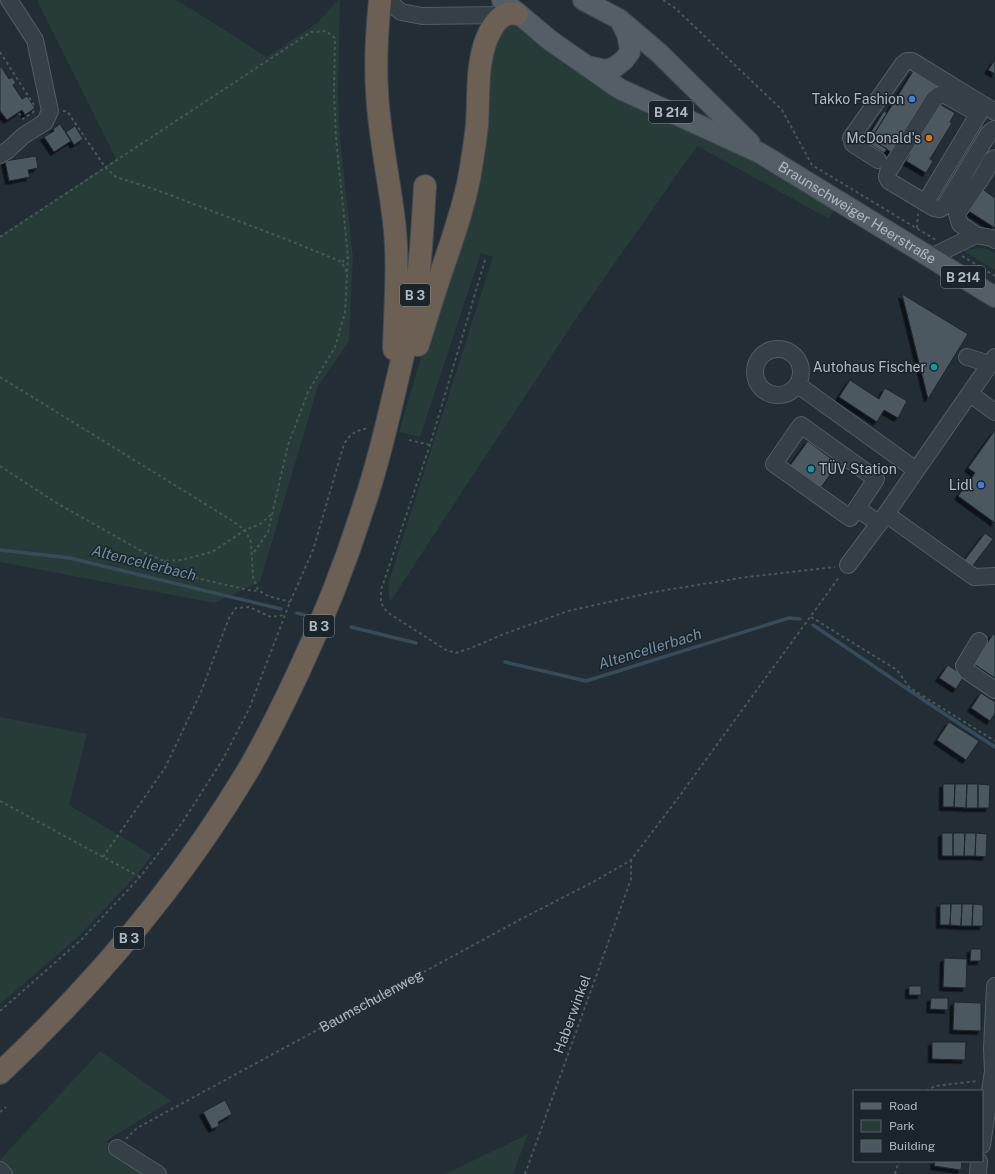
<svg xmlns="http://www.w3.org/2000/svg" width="995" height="1174" font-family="'Public Sans',sans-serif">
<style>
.green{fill:#273b38}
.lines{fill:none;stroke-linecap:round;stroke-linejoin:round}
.stream{stroke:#374c5b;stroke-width:3.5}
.building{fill:#4b5861;stroke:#1d262d;filter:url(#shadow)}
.minor-casing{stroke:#535d64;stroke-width:18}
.major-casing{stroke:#3f4850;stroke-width:22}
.highway-casing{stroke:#404a51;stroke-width:24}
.path{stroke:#465857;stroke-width:2;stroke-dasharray:3 3;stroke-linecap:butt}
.minor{stroke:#353f46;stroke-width:16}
.major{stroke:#535e66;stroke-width:20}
.highway{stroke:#6c5f53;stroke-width:22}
.shop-dot{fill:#3f7fe0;stroke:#1b242b;stroke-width:1.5}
.food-dot{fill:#e8710a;stroke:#1b242b;stroke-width:1.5}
.culture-dot{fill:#0f9aa8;stroke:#1b242b;stroke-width:1.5}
.labels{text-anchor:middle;stroke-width:3;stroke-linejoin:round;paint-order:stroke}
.shield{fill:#1b242b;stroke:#838d95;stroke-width:1}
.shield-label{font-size:13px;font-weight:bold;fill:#b0bac3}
.poi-label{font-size:14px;fill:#b0bac3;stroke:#1b242b;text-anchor:end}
.street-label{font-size:14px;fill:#b0bac3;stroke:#1b242b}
.water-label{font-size:15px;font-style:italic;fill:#738fa4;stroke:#1b242b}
</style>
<defs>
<filter id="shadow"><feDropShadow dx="-3.5" dy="3.5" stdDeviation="0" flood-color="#0009"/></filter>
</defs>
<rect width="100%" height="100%" fill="#222d36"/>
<path class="green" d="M 37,0 L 177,0 L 267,57 L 317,23 L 338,0 L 340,0 L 338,92 L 340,139 L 353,257 L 349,341 L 318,386 L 260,582 L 214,603 L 0,562 L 0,236 L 116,159 Z
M 507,23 L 518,26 L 757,158 L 835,208 L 829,219 L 697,146 L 575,320 L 390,602 L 388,584 L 493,257 L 481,253 L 420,437 L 399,432 L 435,310 L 485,58 Z
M 983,248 L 988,249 L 995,253 L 995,270 L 962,250 Z
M 0,717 L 87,734 L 69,805 L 152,855 L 135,877 L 78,937 L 0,1004 Z
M 100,1051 L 171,1101 L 106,1141 L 124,1155 L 152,1174 L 14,1174 L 0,1160 Z
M 528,1134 L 513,1174 L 445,1174 Z"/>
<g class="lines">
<path class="stream" d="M 0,550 L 70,558 L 281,609
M 297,613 L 305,615
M 813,625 L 934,707 L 995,747
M 351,627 L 416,643
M 505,662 L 586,681 L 789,618 L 800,619"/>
</g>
<path class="building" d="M 995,60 L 995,74 L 988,70 Z
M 0,65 L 9,79 L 12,77 L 16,83 L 13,85 L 22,99 L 27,96 L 35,108 L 25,115 L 22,110 L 7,120 L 0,111 Z
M 913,71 L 937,86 L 894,154 L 871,139 Z
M 938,103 L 955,113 L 950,122 L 952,123 L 930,159 L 933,161 L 926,173 L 906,161 L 910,154 L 907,152 Z
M 884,111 L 887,113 L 871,139 L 887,149 L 884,153 L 865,141 Z
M 60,124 L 71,141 L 54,152 L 44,137 L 54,131 L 53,129 Z
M 75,126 L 83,139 L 74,145 L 66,132 Z
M 36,156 L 38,168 L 28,170 L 30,177 L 9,181 L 5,161 Z
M 981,188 L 995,198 L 995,228 L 967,210 Z
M 902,294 L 968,334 L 928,399 Z
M 850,380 L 879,399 L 885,388 L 907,401 L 898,418 L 884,410 L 877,422 L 839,397 Z
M 995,430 L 995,523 L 958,496 L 975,473 L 968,468 Z
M 808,441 L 838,464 L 817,493 L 786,471 Z
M 985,533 L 993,539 L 971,568 L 963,562 Z
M 993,634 L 995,635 L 995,678 L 974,664 Z
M 948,665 L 964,676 L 956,689 L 939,678 Z
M 981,693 L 995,702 L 995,713 L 990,721 L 971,708 Z
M 949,722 L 979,741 L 966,760 L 937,740 Z
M 943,784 L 955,784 L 954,807 L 943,807 Z
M 955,784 L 967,784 L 966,808 L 954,807 Z
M 967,784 L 978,784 L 978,808 L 966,808 Z
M 978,784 L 990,785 L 989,808 L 978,808 Z
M 942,833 L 953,833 L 953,856 L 942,856 Z
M 953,833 L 965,833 L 964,856 L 953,856 Z
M 965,833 L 976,833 L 975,856 L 964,856 Z
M 976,833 L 987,834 L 986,857 L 975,856 Z
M 940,904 L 951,904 L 950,925 L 940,925 Z
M 951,904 L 962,904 L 961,926 L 950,925 Z
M 962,904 L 973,904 L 972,926 L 961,926 Z
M 973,904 L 983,905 L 983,926 L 972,926 Z
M 971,949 L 981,949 L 981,961 L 970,961 Z
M 944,958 L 967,959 L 966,988 L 943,987 Z
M 909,986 L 921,986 L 921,995 L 909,995 Z
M 931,998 L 948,998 L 948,1010 L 930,1009 Z
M 954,1002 L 981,1003 L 981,1031 L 953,1030 Z
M 932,1042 L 966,1042 L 965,1060 L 932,1059 Z
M 225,1100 L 232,1114 L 218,1122 L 219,1126 L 212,1129 L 203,1112 Z
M 935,1161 L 962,1161 L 961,1170 L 934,1166 Z"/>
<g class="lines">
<g class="minor-casing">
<path id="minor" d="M 387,0 L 401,12 L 422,16 L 504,15
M 979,114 L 945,95 L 939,95 L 934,99 L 888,172 L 887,177 L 889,181 L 934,208 L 940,209 L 945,206 L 989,133 L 995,129
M 0,155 L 8,150 L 23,136 L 45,122 L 50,111 L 35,40 L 9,0
M 878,160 L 853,144 L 851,138 L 903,64 L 907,61 L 912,61 L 995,112
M 925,203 L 984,105
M 995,240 L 992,238 L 976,235 L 960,224 L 957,214 L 984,174 L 991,161 L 995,158
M 931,257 L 976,235
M755 372a23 23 0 1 1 46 0a23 23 0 1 1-46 0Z
M 967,357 L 990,364
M 798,385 L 916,470
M 970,394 L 995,412
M 857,508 L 850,518 L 774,464 L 801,425 L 876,479 L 857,508 L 879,524
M 886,514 L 974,577 L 995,576
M 848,565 L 886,514 L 995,357
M 979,641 L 964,666 L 967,671 L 995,690
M 982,1145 L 993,1071 L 992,1049 L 995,986
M 117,1148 L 158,1174
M 0,1170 L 4,1174
M 978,1174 L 979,1161"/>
</g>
<g class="major-casing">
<g id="major">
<path id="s2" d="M 502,0 L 551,41 L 620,89 L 760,153 L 995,297"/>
<path d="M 583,0 L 619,19 L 659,53 L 750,143"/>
<path d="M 587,66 L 606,70 L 615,67 L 624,60 L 630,52 L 629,44 L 627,34 L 621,22"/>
</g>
</g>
<g class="highway-casing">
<path id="highway" d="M 380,0 C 377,30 375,61 377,91 C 379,135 389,178 394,221 C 399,263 395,307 394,349
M 418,345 C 426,319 434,293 443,267 C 453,238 463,209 469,179 C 472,162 475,143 477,125 C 479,97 476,65 487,38 C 493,24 501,11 517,14
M 0,1073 C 95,984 180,884 247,772 C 266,740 282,707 298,673 C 323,620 345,565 363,508 C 377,467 387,424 397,381 C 405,347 414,312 418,277 C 422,247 423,216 425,186"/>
</g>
<g class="path">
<path d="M 663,0 L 675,8 L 782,110 L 812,165 L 936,240"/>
<path d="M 0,52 L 34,105"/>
<path d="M 63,111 L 67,111 L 105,167 L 116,177 L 157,190 L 288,240 L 342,262 L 347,273"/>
<path d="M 19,113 L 23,119 L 36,110"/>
<path d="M 917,228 L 918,214"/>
<path d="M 0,237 L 311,32 L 326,31 L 335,38 L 334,92 L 336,138 L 348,257 L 345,313 L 335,347 L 308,392 L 288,445 L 268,532 L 252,555"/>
<path d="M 962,256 L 995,276"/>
<path d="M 485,260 L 430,445 L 381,590 L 381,603 L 387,612 L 446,650 L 456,653 L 471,648 L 504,634 L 568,611 L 654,592 L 747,577 L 835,567"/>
<path d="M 342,262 L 348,257"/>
<path d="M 0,377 L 231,520 L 245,530 L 251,542 L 253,577 L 258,590 L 268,596 L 290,602"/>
<path d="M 409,440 L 430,445"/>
<path d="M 0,466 L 55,502 L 145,553 L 164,561 L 181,560 L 212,552 L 245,530 L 260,524 L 272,514"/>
<path d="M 164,561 L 183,575 L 253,591 L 258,590"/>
<path d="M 811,617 L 897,670 L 910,688 L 995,741"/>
<path d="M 0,801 L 140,877"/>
<path d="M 103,857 L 165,768 L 201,692 L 229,618 L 236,608 L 249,607 L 271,617 L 285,615"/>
<path d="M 0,1011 L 82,939 L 140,877 L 182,823 L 223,759 L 249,709 L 290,602 L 313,550 L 344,444 C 351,433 355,431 368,428"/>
<path d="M 926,1091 L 935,1086 L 978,1081"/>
<path d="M 0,1112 L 6,1107"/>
<path id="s1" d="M 126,1139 L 137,1128 L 523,918 L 595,881 L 631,860 L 678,798 L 840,576"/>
<path d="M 525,1174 L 631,879 L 631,860"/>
<path d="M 895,1174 L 899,1161"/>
</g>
<use href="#minor" class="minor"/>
<use href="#major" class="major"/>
<use href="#highway" class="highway"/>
</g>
<g class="shop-dot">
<circle cx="912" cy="99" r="4"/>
<circle cx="981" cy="485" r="4"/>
</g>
<circle class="food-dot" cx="929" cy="138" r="4"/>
<g class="culture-dot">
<circle cx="934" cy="367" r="4"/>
<circle cx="811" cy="469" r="4"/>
</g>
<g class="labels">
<g class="shield">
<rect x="649" y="101" width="44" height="22" rx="3"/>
<rect x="941" y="266" width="44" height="22" rx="3"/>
<rect x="400" y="284" width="30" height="22" rx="3"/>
<rect x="304" y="615" width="30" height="22" rx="3"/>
<rect x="114" y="927" width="30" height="22" rx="3"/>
</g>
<g class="shield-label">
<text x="671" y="117">B 214</text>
<text x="963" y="282">B 214</text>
<text x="415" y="300">B 3</text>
<text x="319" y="631">B 3</text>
<text x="129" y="943">B 3</text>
</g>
<g class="poi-label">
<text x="904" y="104">Takko Fashion</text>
<text x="921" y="143">McDonald's</text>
<text x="926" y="372">Autohaus Fischer</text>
<text x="819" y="474" text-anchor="start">TÜV Station</text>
<text x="973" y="490">Lidl</text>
</g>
<g class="street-label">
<text dy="5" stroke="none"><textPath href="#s2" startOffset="416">Braunschweiger Heerstraße</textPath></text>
<text dy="5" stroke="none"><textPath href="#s1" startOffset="282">Baumschulenweg</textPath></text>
<text transform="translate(572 1014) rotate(-70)" y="5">Haberwinkel</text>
</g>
<g class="water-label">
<text transform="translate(144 563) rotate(14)" y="5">Altencellerbach</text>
<text transform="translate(650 649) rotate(-17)" y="5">Altencellerbach</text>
</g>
</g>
<rect x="853" y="1090" width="130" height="72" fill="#1b242b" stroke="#576068"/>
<rect x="861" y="1103" width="20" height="6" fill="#535e66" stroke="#576068"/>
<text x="889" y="1110" font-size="12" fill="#b0bac3">Road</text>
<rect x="861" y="1120" width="20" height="12" fill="#273b38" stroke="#576068"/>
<text x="889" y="1130" font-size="12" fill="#b0bac3">Park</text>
<rect x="861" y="1140" width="20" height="12" fill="#4b5861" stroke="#576068"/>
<text x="889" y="1150" font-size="12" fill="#b0bac3">Building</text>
</svg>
